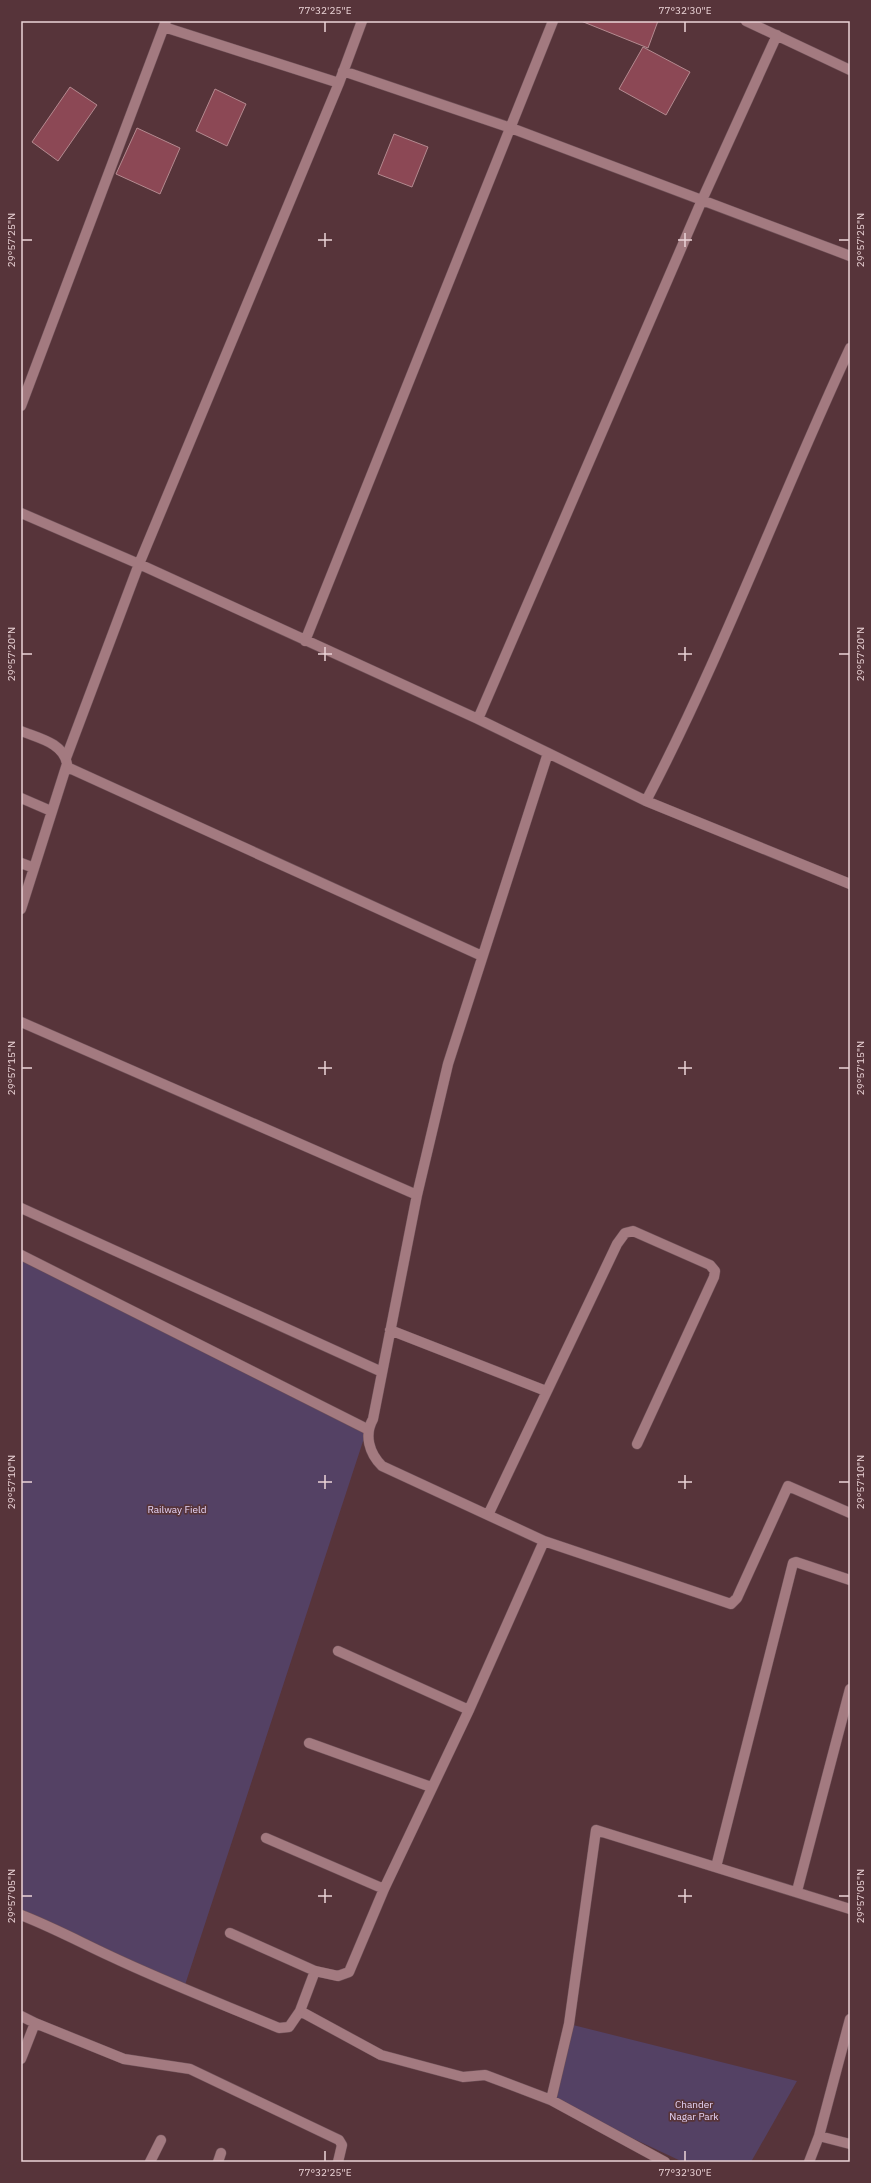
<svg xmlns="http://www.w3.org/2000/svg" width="871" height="2183" font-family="'IBM Plex Sans',sans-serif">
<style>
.green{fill:#544164}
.building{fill:#8c4855;stroke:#b48a90}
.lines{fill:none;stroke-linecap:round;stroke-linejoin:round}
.minor-casing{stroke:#705258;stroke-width:11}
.minor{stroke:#a37a80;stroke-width:10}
.ticks{fill:none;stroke:#ebd4d7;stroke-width:1.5}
.labels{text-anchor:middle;stroke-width:3.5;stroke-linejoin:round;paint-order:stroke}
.park-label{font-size:10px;fill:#e7d5f7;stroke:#57343a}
.neatline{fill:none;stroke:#ebd4d7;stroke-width:1.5}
.ticks-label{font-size:10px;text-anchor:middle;fill:#ebd4d7}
</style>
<rect width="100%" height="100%" fill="#57343a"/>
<path class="green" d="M 21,1255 L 367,1429 L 184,1988 L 21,1913 Z
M 569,2024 L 797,2081 L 751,2162 L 683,2162 L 551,2100 Z"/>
<path class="building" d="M 581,21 L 658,21 L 648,48 Z
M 643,47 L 690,72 L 666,115 L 619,89 Z
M 70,87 L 97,105 L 58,161 L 32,142 Z
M 215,89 L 246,104 L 227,146 L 196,131 Z
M 137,128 L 180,148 L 160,194 L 116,174 Z
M 394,134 L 428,147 L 412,187 L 378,174 Z"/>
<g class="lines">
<g class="minor-casing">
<path id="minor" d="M 746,21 L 850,70
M 164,27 L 339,83
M 343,71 L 511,128 L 850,256
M 21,406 L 166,21
M 21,513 L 139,564 L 339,83 L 362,21
M 305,641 L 553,21
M 478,719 L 702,200 L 777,35
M 21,731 C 38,738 64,743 67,764 L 21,909
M 548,753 L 646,801 L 850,884
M 66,758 L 139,564 L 478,719 L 548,753 L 448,1064 L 417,1195 L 373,1419 C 364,1435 369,1453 382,1466 L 544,1541 L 469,1710 L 384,1889 L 349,1972 L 338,1976 L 315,1971 L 230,1933
M 67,767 L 482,956
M 21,798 L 51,811
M 646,801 C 723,654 780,498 850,348
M 21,863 L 34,868
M 21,1022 L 417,1195
M 21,1208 L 382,1372
M 21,1255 L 367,1429
M 390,1330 L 546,1391
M 488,1515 L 617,1244 L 625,1233 L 633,1231 L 710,1265 L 715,1271 L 714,1277 L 637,1444
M 544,1541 L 731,1604 L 737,1598 L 788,1486 L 850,1513
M 338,1651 L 469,1710
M 309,1743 L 431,1787
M 266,1838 L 384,1889
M 716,1867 L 793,1563 L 796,1562 L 850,1580
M 797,1891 L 850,1689
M 21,1915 C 52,1927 80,1942 110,1956 C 165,1982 222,2004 279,2028 L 289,2027 L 300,2011 L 315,1971
M 300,2011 L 381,2055 L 463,2077 L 485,2075 L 551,2100 L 665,2162
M 21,2016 L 35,2023 L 21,2059
M 35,2023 L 124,2059 L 190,2069 L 339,2140 L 342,2145 L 338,2162
M 551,2100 L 569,2024 L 596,1830 L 850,1909
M 819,2136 L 850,2144
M 150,2162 L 161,2140
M 218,2162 L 221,2153
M 809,2162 L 819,2136 L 850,2019"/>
</g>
<use href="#minor" class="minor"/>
</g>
<path class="ticks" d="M 325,22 L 325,32M 685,22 L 685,32M 325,233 L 325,247M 685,233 L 685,247M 22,240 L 32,240M 318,240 L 332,240M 678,240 L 692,240M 839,240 L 849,240M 325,647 L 325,661M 685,647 L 685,661M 22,654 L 32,654M 318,654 L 332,654M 678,654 L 692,654M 839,654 L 849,654M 325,1061 L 325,1075M 685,1061 L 685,1075M 22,1068 L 32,1068M 318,1068 L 332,1068M 678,1068 L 692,1068M 839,1068 L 849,1068M 325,1475 L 325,1489M 685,1475 L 685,1489M 22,1482 L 32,1482M 318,1482 L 332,1482M 678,1482 L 692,1482M 839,1482 L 849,1482M 325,1889 L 325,1903M 685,1889 L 685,1903M 22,1896 L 32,1896M 318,1896 L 332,1896M 678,1896 L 692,1896M 839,1896 L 849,1896M 325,2151 L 325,2161M 685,2151 L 685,2161"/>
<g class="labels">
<g class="park-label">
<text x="177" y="1513">Railway Field</text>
<text x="694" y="2108">Chander<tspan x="694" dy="12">Nagar Park</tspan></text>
</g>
</g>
<rect width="871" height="2183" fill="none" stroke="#57343a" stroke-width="44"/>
<rect x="22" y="22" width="827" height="2139" class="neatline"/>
<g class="ticks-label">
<text x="325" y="14">77°32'25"E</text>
<text x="685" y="14">77°32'30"E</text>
<text transform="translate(11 240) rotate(-90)" y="4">29°57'25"N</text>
<text transform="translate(860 240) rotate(-90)" y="4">29°57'25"N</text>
<text transform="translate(11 654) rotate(-90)" y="4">29°57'20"N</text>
<text transform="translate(860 654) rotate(-90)" y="4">29°57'20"N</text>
<text transform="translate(11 1068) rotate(-90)" y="4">29°57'15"N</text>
<text transform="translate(860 1068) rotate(-90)" y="4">29°57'15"N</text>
<text transform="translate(11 1482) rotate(-90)" y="4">29°57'10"N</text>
<text transform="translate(860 1482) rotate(-90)" y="4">29°57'10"N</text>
<text transform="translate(11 1896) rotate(-90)" y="4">29°57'05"N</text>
<text transform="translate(860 1896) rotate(-90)" y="4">29°57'05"N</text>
<text x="325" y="2176">77°32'25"E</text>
<text x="685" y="2176">77°32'30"E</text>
</g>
</svg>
